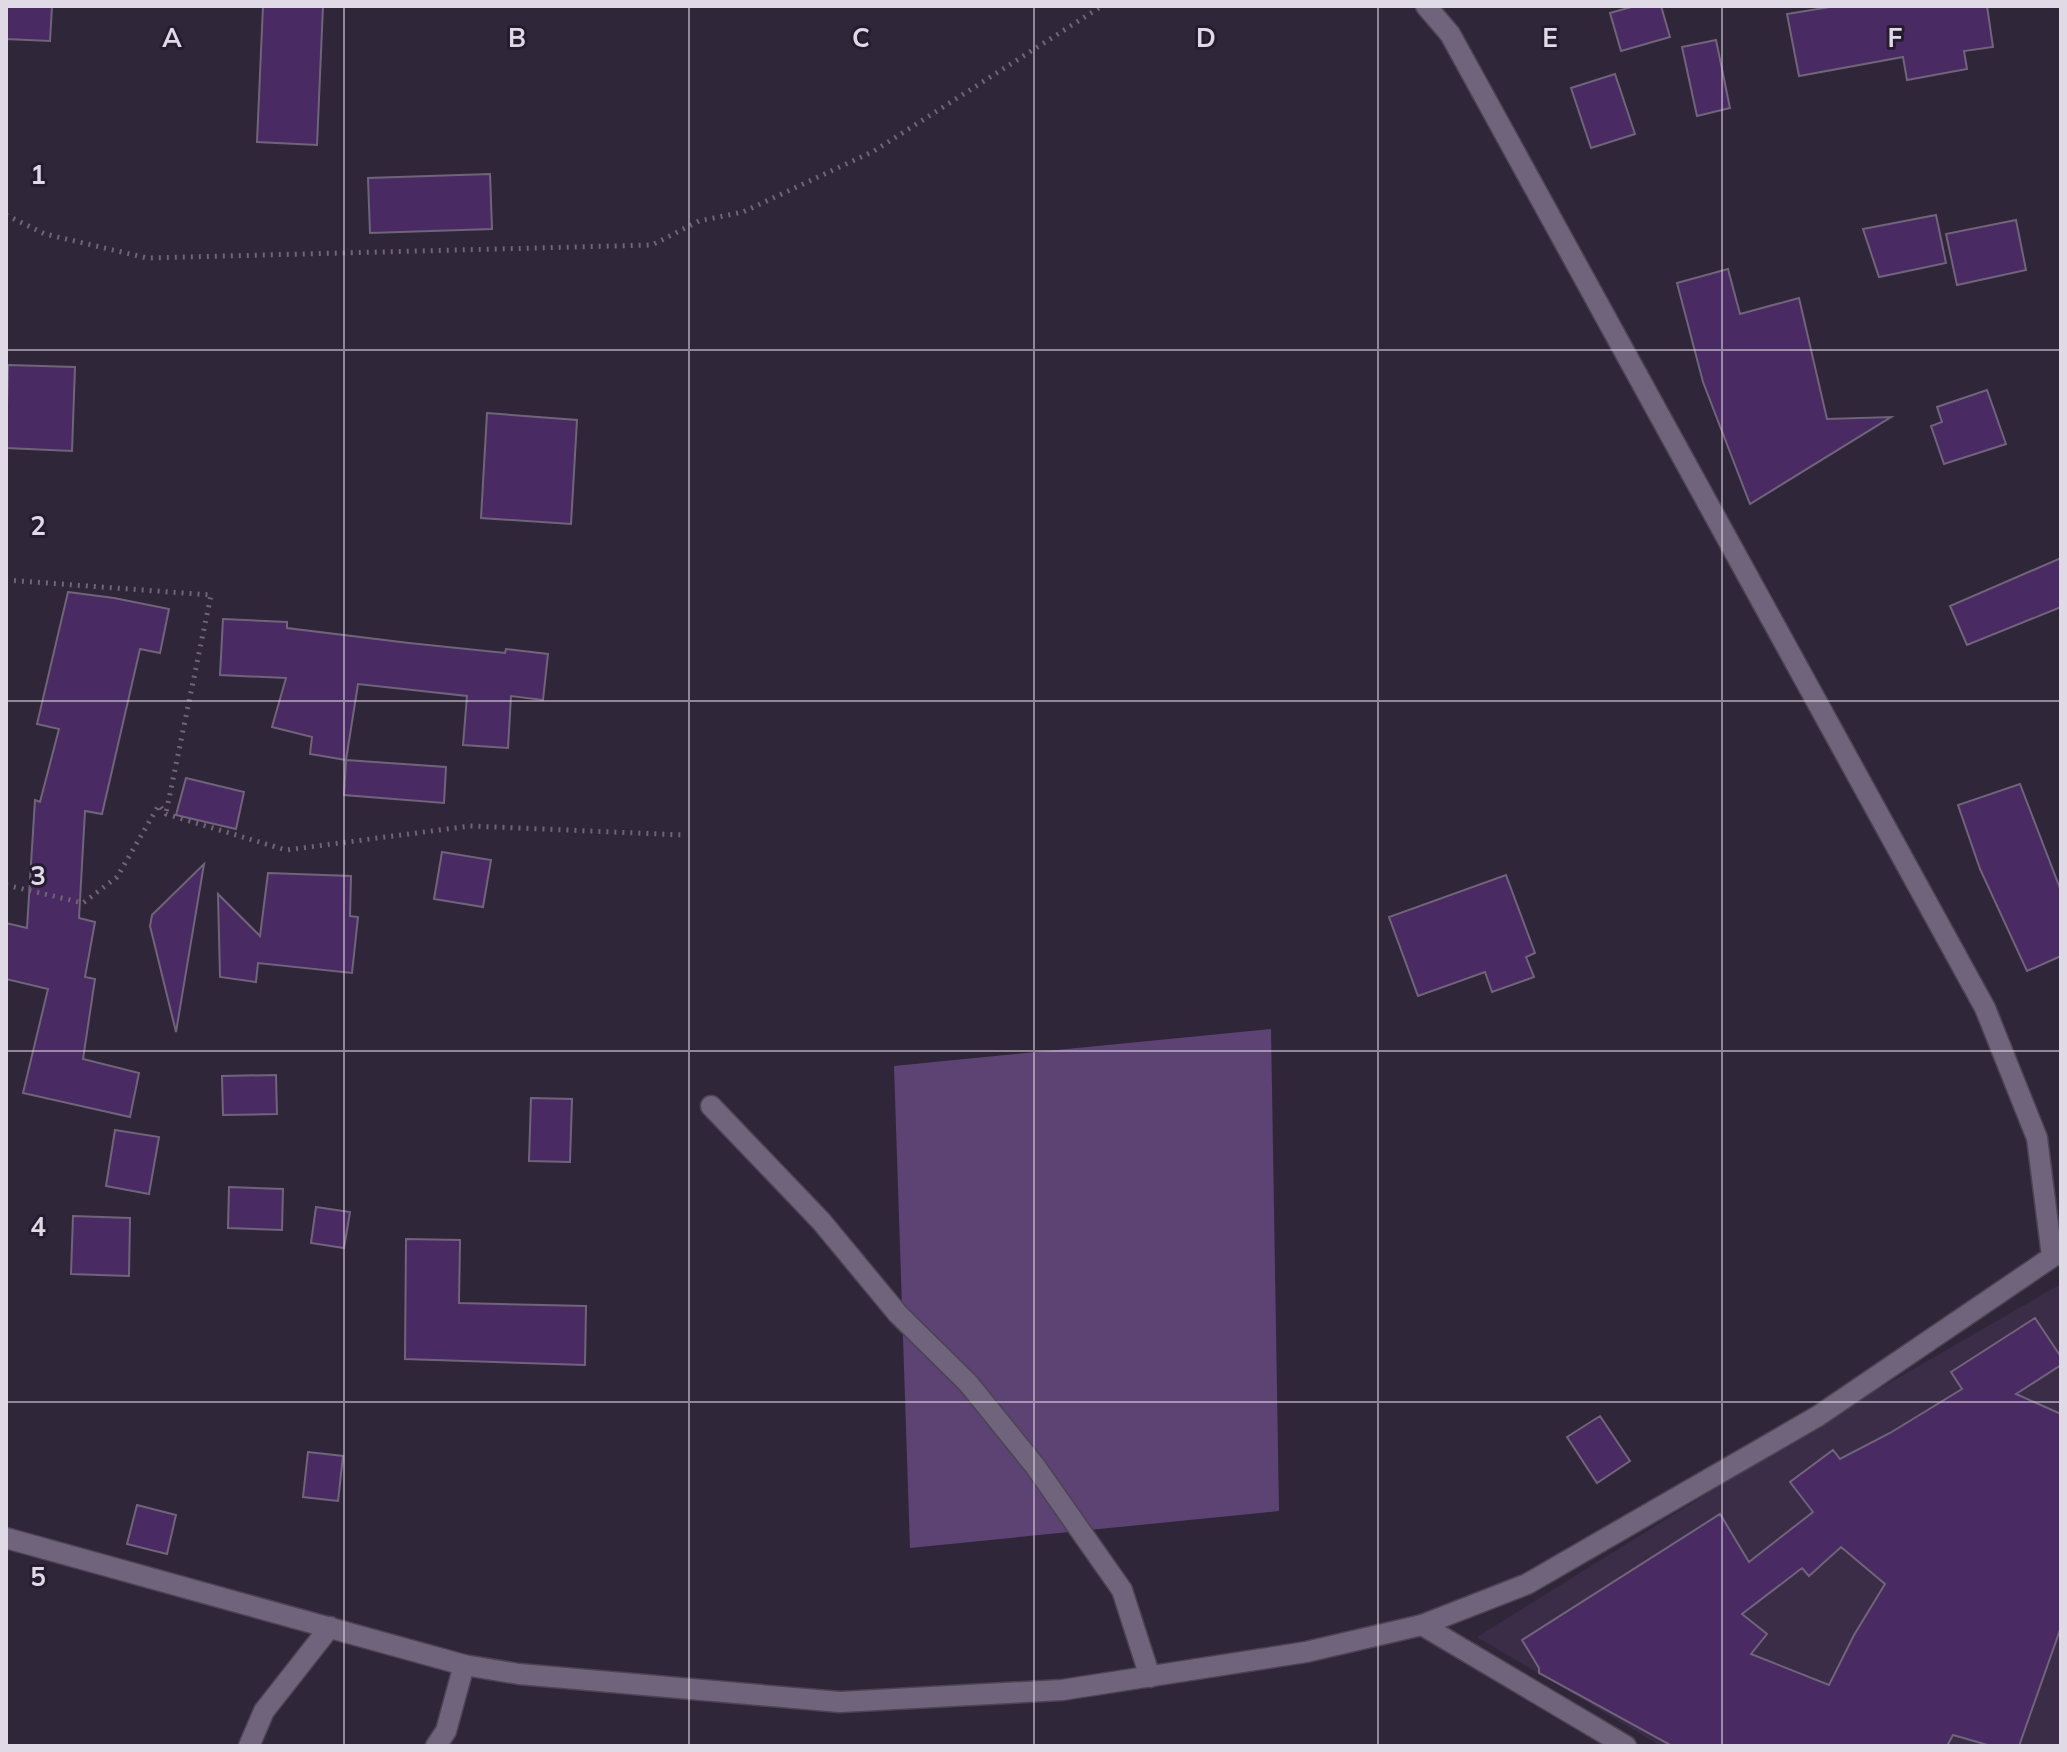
<svg xmlns="http://www.w3.org/2000/svg" width="2067" height="1752" font-family="Mulish,sans-serif">
<style>
.built{fill:#3b2d47}
.green{fill:#5d4374}
.building{fill:#492a62;stroke:#70647b;stroke-width:2;fill-rule:evenodd}
.lines{fill:none;stroke-linecap:round;stroke-linejoin:round}
.street-casing{stroke:#4c4353;stroke-width:23}
.secondary-casing{stroke:#4c4353;stroke-width:23}
.path{stroke:#6e6576;stroke-width:5;stroke-dasharray:2 6;stroke-linecap:butt}
.street{stroke:#6f647b;stroke-width:20}
.secondary{stroke:#6f647b;stroke-width:20}
.grid{fill:none;stroke:#e0d9e6;stroke-width:2;stroke-opacity:0.55}
.grid-label{font-size:26px;text-anchor:middle;font-weight:bold;fill:#e0d9e6;stroke:#261c2f;stroke-width:6;stroke-linejoin:round;paint-order:stroke}
</style>
<rect width="100%" height="100%" fill="#302639"/>
<path class="built" d="M 2059,1285 L 2061,1287 L 2061,1746 L 1661,1746 L 1477,1637 L 1832,1416 Z"/>
<path class="green" d="M 1271,1029 L 1279,1511 L 910,1548 L 894,1066 Z"/>
<path class="building" d="M 6,6 L 52,6 L 50,41 L 6,39 Z
M 263,6 L 323,6 L 317,145 L 257,142 Z
M 1635,6 L 1661,6 L 1670,37 L 1621,51 L 1610,13 Z
M 1836,6 L 1987,6 L 1993,47 L 1964,51 L 1967,69 L 1907,80 L 1903,57 L 1799,76 L 1787,14 Z
M 1716,40 L 1730,108 L 1697,116 L 1682,47 Z
M 1615,74 L 1635,134 L 1591,148 L 1571,88 Z
M 490,174 L 492,229 L 370,233 L 368,178 Z
M 1936,215 L 1946,263 L 1879,277 L 1863,229 Z
M 2016,220 L 2026,270 L 1957,285 L 1946,234 Z
M 1728,269 L 1740,314 L 1799,298 L 1827,419 L 1891,417 L 1750,504 L 1703,382 L 1677,283 Z
M 8,365 L 75,367 L 72,451 L 6,448 Z
M 1987,390 L 2006,444 L 1944,464 L 1931,426 L 1942,422 L 1937,407 Z
M 487,413 L 577,420 L 571,524 L 481,518 Z
M 2061,558 L 2061,607 L 1967,645 L 1950,606 Z
M 68,592 L 114,598 L 169,609 L 160,653 L 140,649 L 102,814 L 85,811 L 79,918 L 95,922 L 85,977 L 95,979 L 83,1059 L 139,1073 L 130,1117 L 23,1093 L 48,989 L 6,979 L 6,923 L 27,928 L 35,800 L 40,802 L 59,729 L 37,724 Z
M 223,619 L 287,622 L 287,628 L 409,643 L 505,653 L 506,649 L 548,654 L 543,700 L 511,696 L 508,748 L 463,745 L 467,696 L 358,684 L 346,760 L 310,754 L 312,737 L 272,727 L 286,678 L 220,675 Z
M 346,760 L 446,767 L 444,803 L 344,795 Z
M 186,778 L 244,792 L 236,829 L 176,815 Z
M 2020,784 L 2061,891 L 2061,956 L 2027,971 L 1980,869 L 1958,805 Z
M 442,852 L 491,860 L 483,907 L 434,899 Z
M 204,864 L 176,1032 L 150,926 L 152,915 Z
M 268,873 L 351,876 L 350,916 L 358,917 L 352,973 L 258,963 L 256,982 L 220,977 L 218,894 L 260,936 Z
M 1506,875 L 1535,953 L 1526,957 L 1534,977 L 1492,992 L 1485,972 L 1418,996 L 1389,917 Z
M 276,1075 L 277,1114 L 223,1115 L 222,1076 Z
M 531,1098 L 572,1099 L 570,1162 L 529,1161 Z
M 115,1130 L 159,1137 L 149,1194 L 106,1186 Z
M 229,1187 L 283,1189 L 282,1230 L 228,1228 Z
M 316,1207 L 350,1212 L 344,1248 L 311,1243 Z
M 73,1216 L 130,1218 L 129,1276 L 71,1274 Z
M 406,1239 L 460,1240 L 459,1303 L 586,1306 L 585,1365 L 405,1359 Z
M 2035,1318 L 2061,1357 L 2061,1365 L 2016,1394 L 2061,1414 L 2061,1627 L 2019,1746 L 1991,1746 L 1953,1735 L 1947,1746 L 1672,1746 L 1539,1673 L 1539,1668 L 1522,1640 L 1720,1514 L 1749,1562 L 1813,1512 L 1790,1482 L 1833,1450 L 1840,1459 L 1890,1433 L 1962,1389 L 1951,1372 ZM 1841,1547 L 1885,1584 L 1854,1635 L 1829,1685 L 1751,1654 L 1767,1634 L 1742,1614 L 1802,1568 L 1809,1576 Z
M 1600,1416 L 1630,1461 L 1597,1483 L 1567,1437 Z
M 308,1452 L 343,1456 L 338,1501 L 303,1497 Z
M 137,1505 L 176,1515 L 167,1554 L 127,1544 Z"/>
<g class="lines">
<g class="street-casing">
<path id="street" d="M 1426,6 L 1450,34 L 1985,1008 L 2037,1138 L 2052,1256
M 711,1106 L 821,1221 L 898,1314 L 968,1383 L 1035,1466 L 1122,1590 L 1150,1677
M 1422,1625 L 1626,1746
M 249,1746 L 264,1711 L 330,1627
M 436,1746 L 446,1731 L 464,1665"/>
</g>
<g class="secondary-casing">
<path id="secondary" d="M 6,1538 L 464,1665 L 519,1674 L 840,1702 L 1062,1690 L 1306,1652 L 1422,1625 L 1527,1584 L 1818,1416 L 2061,1251"/>
</g>
<path class="path" d="M 6,215 L 45,234 L 147,258 L 652,245 L 699,221 L 743,212 L 874,151 L 1102,6
M 6,580 L 211,595 L 166,813
M 6,885 L 83,903 L 117,877 L 159,805 L 166,814 L 286,850 L 470,826 L 685,835"/>
<use href="#street" class="street"/>
<use href="#secondary" class="secondary"/>
</g>
<path class="grid" d="M 344,6 L 344,1746M 689,6 L 689,1746M 1034,6 L 1034,1746M 1378,6 L 1378,1746M 1722,6 L 1722,1746M 6,350 L 2061,350M 6,701 L 2061,701M 6,1051 L 2061,1051M 6,1402 L 2061,1402"/>
<g class="grid-label">
<text x="172" y="47">A</text>
<text x="517" y="47">B</text>
<text x="861" y="47">C</text>
<text x="1206" y="47">D</text>
<text x="1550" y="47">E</text>
<text x="1895" y="47">F</text>
<text x="38" y="184">1</text>
<text x="38" y="535">2</text>
<text x="38" y="885">3</text>
<text x="38" y="1236">4</text>
<text x="38" y="1586">5</text>
</g>
<rect width="2067" height="1752" fill="none" stroke="#e0d9e6" stroke-width="16"/>
</svg>
